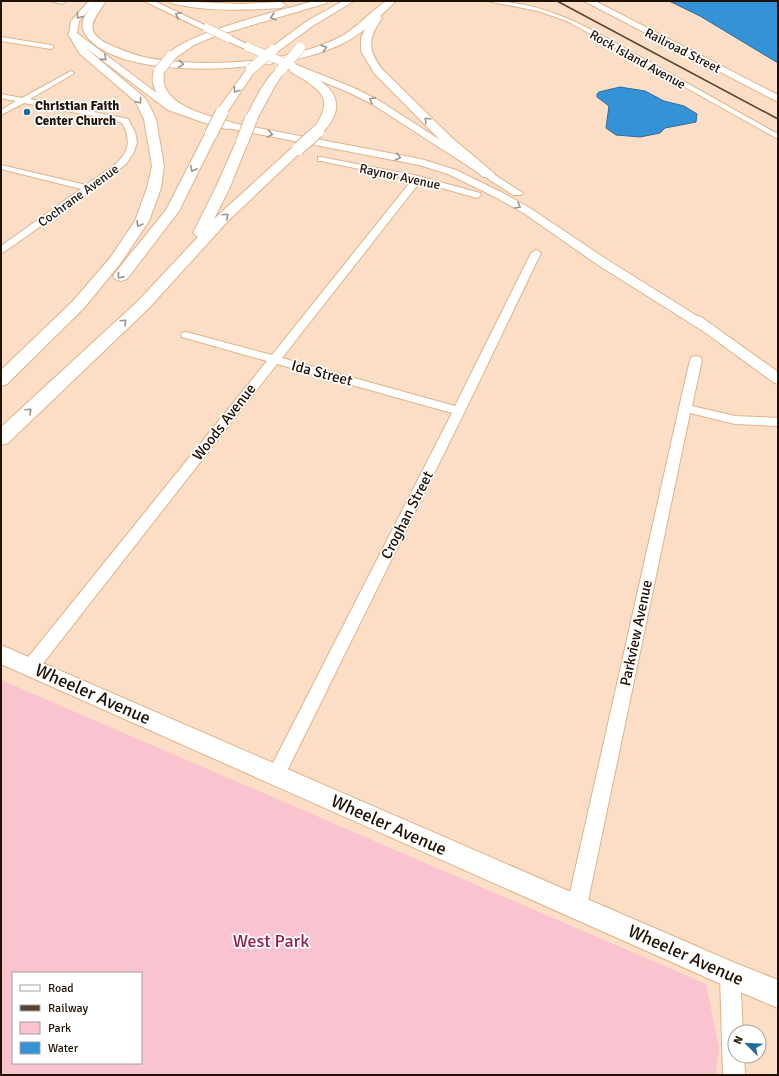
<svg xmlns="http://www.w3.org/2000/svg" width="779" height="1076" font-family="Signika,sans-serif">
<style>
.green{fill:#f9c3cf;fill-rule:evenodd}
.water{fill:#3493d7;stroke:#2e6c97}
.lines{fill:none;stroke-linecap:round;stroke-linejoin:round}
.minor-casing{stroke:#e0b389;stroke-width:2}
.tertiary-casing{stroke:#e0b389;stroke-width:2}
.primary-casing{stroke:#e0b389;stroke-width:2}
.motorway-casing{stroke:#e0b389;stroke-width:2}
.minor{fill:#fff;fill-rule:evenodd}
.tertiary{fill:#fff;fill-rule:evenodd}
.primary{fill:#fff;fill-rule:evenodd}
.motorway{fill:#fff;fill-rule:evenodd}
.rail{stroke:#564332;stroke-width:1.5}
.tertiary-bridge-casing{stroke:#e0b389;stroke-width:9;stroke-linecap:butt}
.motorway-bridge-far1-casing{stroke:#e0b389;stroke-width:11;stroke-linecap:butt}
.motorway-bridge-casing{stroke:#e0b389;stroke-width:14;stroke-linecap:butt}
.tertiary-bridge{stroke:#fff;stroke-width:8}
.motorway-bridge-far1{stroke:#fff;stroke-width:10}
.motorway-bridge{stroke:#fff;stroke-width:12}
.oneway{stroke:#9b948d}
.poi-dot{fill:#206a9d;stroke:#fff;stroke-width:1.5}
.labels{text-anchor:middle;stroke-width:3.5;stroke-linejoin:round;paint-order:stroke}
.far-street-label{font-size:13px;fill:#211102;stroke:#fff}
.far-poi-label{font-size:13px;font-weight:bold;fill:#211102;stroke:#fff;text-anchor:start}
.street-label{font-size:15px;fill:#211102;stroke:#fff}
.near-street-label{font-size:18px;fill:#211102;stroke:#fff}
.near-park-label{font-size:18px;fill:#951c4a;stroke:#fff}
</style>
<rect width="100%" height="100%" fill="#fbdec5"/>
<path class="green" d="M 1,680 L 706,984 L 719,1047 L 716,1075 L 1,1075 ZM 13,973 L 141,973 L 141,1063 L 13,1063 Z"/>
<path class="water" d="M 669,1 L 778,1 L 778,63 L 700,16 Z
M 620,87 L 645,91 L 664,101 L 684,106 L 697,114 L 696,122 L 665,128 L 660,133 L 640,137 L 616,135 L 606,128 L 609,106 L 597,97 L 597,94 L 599,92 Z"/>
<g class="lines">
<g class="minor-casing">
<path id="minor" d="M 50,1 L 64,1 L 65,2 L 62,4 Z
M 487,1 C 552,1 598,34 653,64 C 694,87 736,111 778,134 L 778,139 L 567,21 L 538,11 Z
M 1,37 L 51,45 L 54,47 L 51,49 L 1,41 Z
M 71,71 L 74,73 L 73,74 L 30,99 L 128,119 L 135,132 L 137,142 L 134,152 L 126,164 L 92,190 L 4,252 L 1,253 L 1,246 L 81,189 L 1,169 L 1,165 L 86,185 C 109,168 141,156 122,123 L 114,120 L 24,103 L 1,115 L 1,110 L 16,101 L 1,98 L 1,94 L 22,98 Z
M 318,157 L 321,157 L 418,176 L 480,193 L 481,195 L 477,198 L 420,182 L 282,358 L 455,406 L 531,253 L 536,250 L 541,253 L 465,411 L 282,781 L 276,784 L 270,781 L 267,775 L 270,769 L 452,413 L 277,364 L 37,671 L 31,673 L 25,671 L 23,666 L 25,661 L 267,361 L 182,337 L 181,335 L 182,333 L 186,332 L 272,355 L 412,180 L 321,161 L 318,161 Z
M 696,356 L 700,357 L 702,360 L 692,406 L 735,416 L 778,418 L 778,426 L 735,424 L 690,413 L 587,906 L 584,913 L 577,916 L 570,913 L 567,906 L 679,408 L 690,360 L 692,357 Z
M 730,965 L 737,968 L 740,975 L 743,1032 L 735,1032 L 735,1056 L 744,1056 L 745,1075 L 723,1075 L 720,975 L 723,968 Z"/>
</g>
<g class="tertiary-casing">
<path id="tertiary" d="M 89,1 L 97,1 L 79,21 L 77,33 L 174,106 L 227,122 L 421,159 L 456,170 L 503,193 L 533,210 L 606,259 L 697,316 L 701,317 L 778,372 L 778,384 L 773,382 L 703,331 L 598,265 L 525,214 L 495,197 L 448,174 L 419,165 L 227,128 L 200,121 L 168,110 L 70,36 L 69,34 L 71,21 Z
M 144,1 L 154,1 L 211,28 L 210,30 L 204,30 Z
M 225,36 L 231,36 L 252,47 L 248,49 L 245,49 L 225,40 Z
M 292,63 L 354,88 L 378,100 L 523,193 L 521,195 L 513,195 L 372,104 L 348,92 L 289,68 L 288,66 Z
M 1,645 L 735,963 L 778,980 L 778,1008 L 721,984 L 1,664 Z"/>
</g>
<g class="primary-casing">
<path id="primary" d="M 584,1 L 595,1 L 778,95 L 778,102 Z"/>
</g>
<g class="motorway-casing">
<path id="motorway" d="M 97,1 L 106,1 C 95,18 81,31 108,44 C 121,50 134,55 148,58 C 207,68 289,64 342,36 C 354,30 380,3 387,1 C 390,0 394,1 396,1 L 380,16 L 382,18 C 368,38 367,49 382,69 L 452,138 L 495,174 L 493,177 L 483,177 L 444,144 L 374,73 L 361,51 L 361,38 L 365,29 C 335,54 290,62 252,66 L 256,69 L 226,114 L 218,114 L 216,112 L 249,66 C 208,71 121,72 90,40 C 85,35 81,28 83,21 C 85,13 92,7 97,1 Z
M 170,1 L 240,4 L 281,2 L 286,5 L 281,8 C 245,10 206,12 171,3 Z
M 314,1 L 328,1 L 327,3 L 215,36 L 194,45 L 175,58 L 167,58 L 166,56 C 184,33 283,10 314,1 Z
M 343,1 L 354,1 L 314,25 L 277,52 L 273,53 L 268,50 L 307,21 Z
M 73,31 L 76,32 L 88,50 L 146,99 L 156,119 L 164,166 L 161,188 L 149,221 L 120,264 L 84,308 L 7,384 L 1,386 L 1,370 L 72,302 L 110,258 L 135,221 L 147,188 L 152,166 L 144,119 L 135,101 L 80,54 L 68,34 Z
M 292,63 L 296,64 L 298,67 C 313,76 339,88 336,109 C 335,118 328,126 322,134 L 314,134 L 312,131 C 332,102 328,94 298,76 C 293,73 289,72 287,66 Z
M 159,68 L 164,71 C 164,75 163,80 164,83 C 168,107 212,117 231,122 L 233,125 L 231,128 L 227,129 C 204,123 158,111 153,83 C 152,80 153,75 154,71 Z
M 280,68 L 285,71 L 276,84 L 257,119 L 255,122 L 247,122 L 245,119 C 251,108 268,71 280,68 Z
M 211,130 L 215,131 L 217,134 L 179,211 L 127,279 L 121,281 L 115,279 L 113,276 L 115,273 L 166,210 L 205,134 L 207,131 Z
M 242,138 L 246,139 L 248,142 L 230,187 L 214,219 L 294,146 L 302,146 L 304,149 L 228,221 L 149,308 L 8,443 L 1,445 L 1,427 L 137,302 L 198,237 L 193,233 L 216,187 L 236,142 L 238,139 Z"/>
</g>
<use href="#minor" class="minor"/>
<use href="#tertiary" class="tertiary"/>
<use href="#primary" class="primary"/>
<use href="#motorway" class="motorway"/>
<path class="rail" d="M 557,1 L 778,119"/>
<g class="tertiary-bridge-casing">
<path id="tertiary-bridge" d="M 207,28 L 228,38
M 248,47 L 292,66"/>
</g>
<g class="motorway-bridge-far1-casing">
<path id="motorway-bridge-far1" d="M 251,69 L 273,50
M 159,71 L 171,56
M 280,71 L 300,48"/>
</g>
<g class="motorway-bridge-casing">
<path id="motorway-bridge" d="M 211,134 L 222,112
M 242,142 L 251,119
M 298,149 L 318,131"/>
</g>
<use href="#tertiary-bridge" class="tertiary-bridge"/>
<use href="#motorway-bridge-far1" class="motorway-bridge-far1"/>
<use href="#motorway-bridge" class="motorway-bridge"/>
</g>
<defs><path id="oneway-chevron" d="M-2-3.5L2.5 0L-2 3.5" fill="none" stroke-width="1.6" stroke-linecap="round" stroke-linejoin="round"/></defs>
<g class="oneway">
<use href="#oneway-chevron" transform="translate(178 15) rotate(-156)"/>
<use href="#oneway-chevron" transform="translate(79 16) rotate(128)"/>
<use href="#oneway-chevron" transform="translate(273 17) rotate(164)"/>
<use href="#oneway-chevron" transform="translate(324 48) rotate(-19)"/>
<use href="#oneway-chevron" transform="translate(104 58) rotate(41)"/>
<use href="#oneway-chevron" transform="translate(181 64) rotate(4)"/>
<use href="#oneway-chevron" transform="translate(236 90) rotate(123)"/>
<use href="#oneway-chevron" transform="translate(372 100) rotate(-152)"/>
<use href="#oneway-chevron" transform="translate(139 101) rotate(53)"/>
<use href="#oneway-chevron" transform="translate(427 120) rotate(-135)"/>
<use href="#oneway-chevron" transform="translate(270 134) rotate(11)"/>
<use href="#oneway-chevron" transform="translate(398 157) rotate(11)"/>
<use href="#oneway-chevron" transform="translate(193 169) rotate(117)"/>
<use href="#oneway-chevron" transform="translate(518 206) rotate(30)"/>
<use href="#oneway-chevron" transform="translate(226 216) rotate(-43)"/>
<use href="#oneway-chevron" transform="translate(139 224) rotate(121)"/>
<use href="#oneway-chevron" transform="translate(120 276) rotate(129)"/>
<use href="#oneway-chevron" transform="translate(124 322) rotate(-43)"/>
<use href="#oneway-chevron" transform="translate(29 411) rotate(-43)"/>
</g>
<circle class="poi-dot" cx="27" cy="112" r="4"/>
<g class="labels">
<g class="far-street-label">
<text transform="translate(683 50) rotate(27)" y="5">Railroad Street</text>
<text transform="translate(638 59) rotate(29)" y="5">Rock Island Avenue</text>
<text transform="translate(400 176) rotate(12)" y="5">Raynor Avenue</text>
<text transform="translate(78 195) rotate(-36)" y="5">Cochrane Avenue</text>
</g>
<g class="far-poi-label">
<text x="35" y="110">Christian Faith<tspan x="35" dy="15">Center Church</tspan></text>
</g>
<g class="street-label">
<text transform="translate(322 373) rotate(15)" y="5">Ida Street</text>
<text transform="translate(224 422) rotate(-52)" y="5">Woods Avenue</text>
<text transform="translate(407 515) rotate(-63)" y="5">Croghan Street</text>
<text transform="translate(636 633) rotate(-78)" y="5">Parkview Avenue</text>
</g>
<g class="near-street-label">
<text transform="translate(93 694) rotate(24)" y="6">Wheeler Avenue</text>
<text transform="translate(389 825) rotate(24)" y="6">Wheeler Avenue</text>
<text transform="translate(686 955) rotate(24)" y="6">Wheeler Avenue</text>
</g>
<g class="near-park-label">
<text x="271" y="947">West Park</text>
</g>
</g>
<rect width="779" height="1076" fill="none" stroke="#211102" stroke-width="4"/>
<rect x="12" y="972" width="130" height="92" fill="#ffffff" stroke="#a6a09a"/>
<rect x="20" y="985" width="20" height="6" fill="#ffffff" stroke="#a6a09a"/>
<text x="48" y="992" font-size="12" fill="#211102">Road</text>
<rect x="20" y="1005" width="20" height="6" fill="#564332" stroke="#a6a09a"/>
<text x="48" y="1012" font-size="12" fill="#211102">Railway</text>
<rect x="20" y="1022" width="20" height="12" fill="#f9c3cf" stroke="#a6a09a"/>
<text x="48" y="1032" font-size="12" fill="#211102">Park</text>
<rect x="20" y="1042" width="20" height="12" fill="#3493d7" stroke="#a6a09a"/>
<text x="48" y="1052" font-size="12" fill="#211102">Water</text>
<g transform="translate(747 1044) rotate(294)"><circle r="19" fill="#ffffff" stroke="#a6a09a"/>
<path d="M0-3L7 15L0 10L-7 15Z" fill="#206a9d"/>
<text y="-6" font-size="11" font-weight="bold" text-anchor="middle" fill="#211102">N</text>
</g>
</svg>
